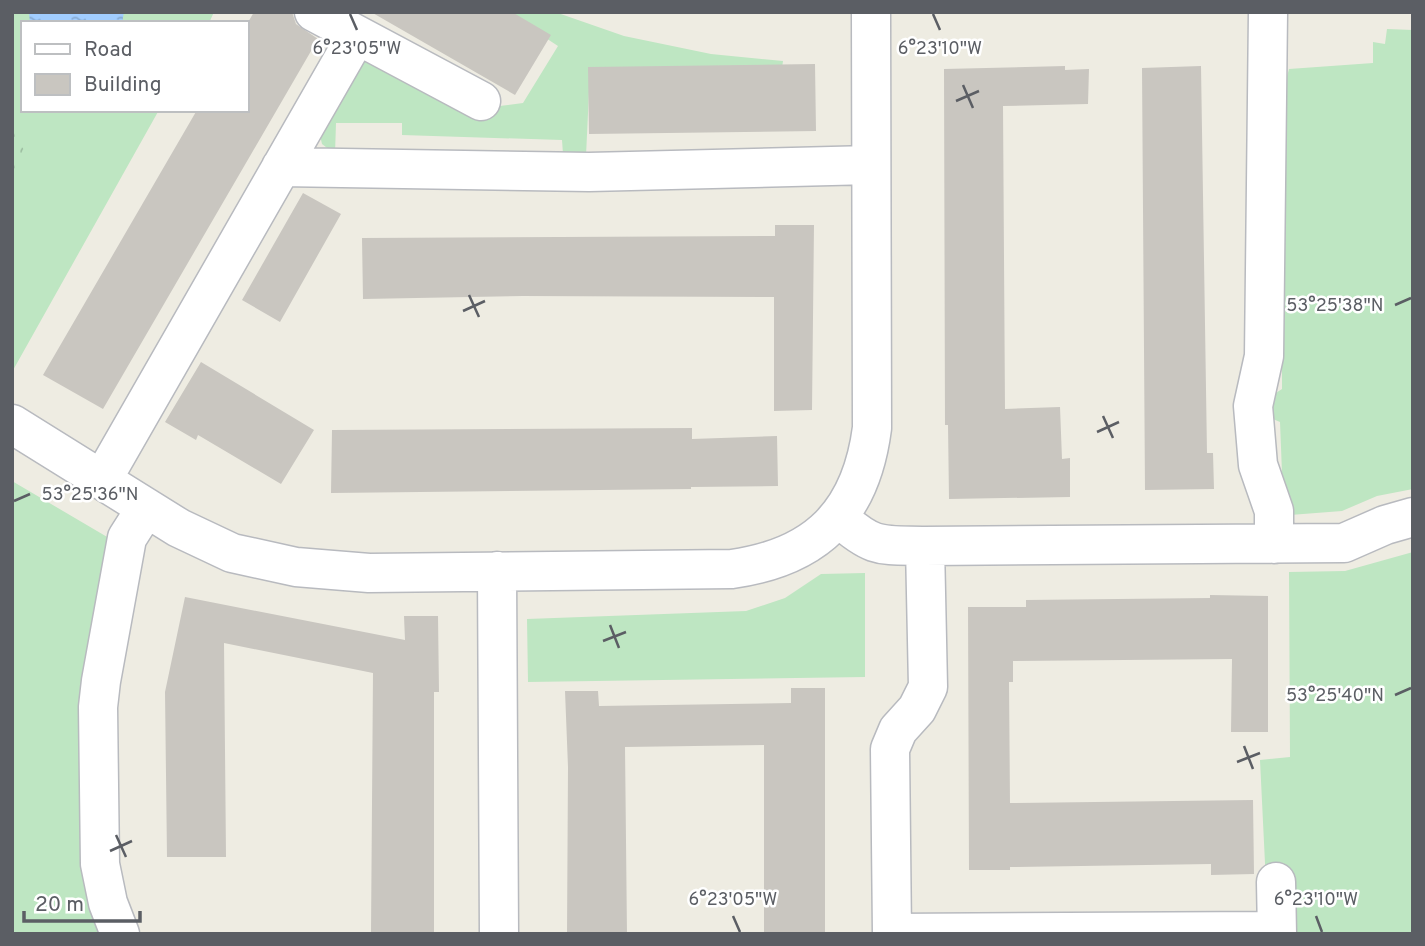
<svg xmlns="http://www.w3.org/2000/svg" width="1425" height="946" font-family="Overpass,sans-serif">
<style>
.grass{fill:#bee6c2}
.park{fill:url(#park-crowns)}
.water{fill:url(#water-ripples)}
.building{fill:#c9c6c0}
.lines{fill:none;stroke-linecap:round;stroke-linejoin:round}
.street-casing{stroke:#b8babf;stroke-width:41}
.street{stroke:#fff;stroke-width:38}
.ticks{fill:none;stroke:#5b5e64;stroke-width:2.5}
.ticks-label{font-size:18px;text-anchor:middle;fill:#5b5e64;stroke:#fff;stroke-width:5;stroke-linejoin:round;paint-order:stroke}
</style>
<defs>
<pattern id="park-crowns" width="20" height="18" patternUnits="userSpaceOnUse" patternTransform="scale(1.75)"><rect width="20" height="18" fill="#bee6c2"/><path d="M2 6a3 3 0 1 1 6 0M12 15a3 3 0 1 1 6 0" fill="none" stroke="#9dbea1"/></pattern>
<pattern id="water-ripples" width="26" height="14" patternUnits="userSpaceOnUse" patternTransform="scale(1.75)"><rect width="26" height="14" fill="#a1cdff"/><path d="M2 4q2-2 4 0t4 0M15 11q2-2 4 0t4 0" fill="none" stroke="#86aad2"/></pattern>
</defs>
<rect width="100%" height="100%" fill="#eeece2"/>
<path class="grass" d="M 12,12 L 214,12 L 209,23 L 23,23 L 23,110 L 159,110 L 12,372 Z
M 506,12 L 555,12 L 624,36 L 711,54 L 783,61 L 782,68 L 590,70 L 586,156 L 563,154 L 562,140 L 402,135 L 402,123 L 336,123 L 335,154 L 322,144 L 319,131 L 366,58 L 483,108 L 523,103 L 558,46 Z
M 1387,29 L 1413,30 L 1413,489 L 1377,496 L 1342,511 L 1290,515 L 1288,491 L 1282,473 L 1280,422 L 1264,415 L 1265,400 L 1282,389 L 1282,95 L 1289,69 L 1373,63 L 1373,42 L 1385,44 Z
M 12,481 L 114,541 L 101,934 L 12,934 Z
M 1413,552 L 1413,934 L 1294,934 L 1266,884 L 1260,760 L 1290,757 L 1289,572 L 1345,571 Z
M 865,573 L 865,677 L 528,682 L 527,619 L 746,611 L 785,598 L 821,574 Z"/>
<path class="park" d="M 12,125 L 27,157 L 12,177 Z"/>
<path class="water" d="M 29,12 L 124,12 L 122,23 L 30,23 Z"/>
<path class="building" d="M 254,12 L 292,12 L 296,24 L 318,39 L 103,409 L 43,375 L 197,110 L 247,110 L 247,24 Z
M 371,12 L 512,12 L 551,35 L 515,95 Z
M 815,64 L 816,131 L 589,134 L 588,67 Z
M 1065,66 L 1065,70 L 1089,69 L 1088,104 L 1003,106 L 1005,409 L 1060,407 L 1062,459 L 1070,458 L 1070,497 L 949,499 L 948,425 L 945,425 L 944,69 Z
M 1201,66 L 1207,453 L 1213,453 L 1214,489 L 1145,490 L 1142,68 Z
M 303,193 L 341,214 L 280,322 L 242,300 Z
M 775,225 L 814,225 L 812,410 L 774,411 L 774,297 L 523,296 L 363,299 L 362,238 L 775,236 Z
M 201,362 L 314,430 L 281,484 L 198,435 L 196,440 L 165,422 Z
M 692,428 L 692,439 L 777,436 L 778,486 L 691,487 L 691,489 L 331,493 L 332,430 Z
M 1210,595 L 1268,596 L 1268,732 L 1231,732 L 1232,659 L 1013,661 L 1013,682 L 1009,682 L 1010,803 L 1253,800 L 1254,874 L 1211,875 L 1211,864 L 1010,867 L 1010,870 L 969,870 L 968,607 L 1026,607 L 1026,600 L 1210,598 Z
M 185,597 L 405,640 L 404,616 L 438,616 L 439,692 L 434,692 L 434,934 L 371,934 L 373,673 L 224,643 L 226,857 L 167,857 L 165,692 Z
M 791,688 L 825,688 L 825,934 L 764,934 L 764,745 L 625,747 L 627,934 L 567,934 L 568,767 L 565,691 L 598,691 L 599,706 L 791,703 Z"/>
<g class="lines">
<g class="street-casing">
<path id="street" d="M 314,12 L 481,101
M 1268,12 L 1264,356 L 1253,406 L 1258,465 L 1274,511 L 1274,544
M 281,167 L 589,172 L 871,165
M 12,424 L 179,528 L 232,553 L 296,567 L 369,573 L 732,569 C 817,557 861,513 872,428 L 871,12
M 102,480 L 357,35
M 839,518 C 874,549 880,545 925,546 L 1344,543 L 1385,525 L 1413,517
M 497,571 L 499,934
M 1276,882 L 1277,934
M 892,933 L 1277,931
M 120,934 L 108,903 L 100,864 L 98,707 L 101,681 L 127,538 L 146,508
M 892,934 L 890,749 L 898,730 L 917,709 L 928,687 L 925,546"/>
</g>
<use href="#street" class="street"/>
</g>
<path class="ticks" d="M 350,14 L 357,30M 933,14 L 940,30M 963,85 L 973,108M 956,101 L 979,91M 469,295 L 479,317M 1395,305 L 1411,298M 463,311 L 485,301M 1103,416 L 1113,438M 1097,432 L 1119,422M 14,501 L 30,494M 610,625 L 619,648M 603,641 L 626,632M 1395,695 L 1411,688M 1244,746 L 1253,769M 1237,762 L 1260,753M 116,835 L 126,857M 110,851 L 132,841M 733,916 L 740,932M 1316,916 L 1322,932"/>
<g class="ticks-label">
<text x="357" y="54">6°23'05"W</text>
<text x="940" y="54">6°23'10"W</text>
<text x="1335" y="311">53°25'38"N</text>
<text x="90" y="500">53°25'36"N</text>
<text x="1335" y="701">53°25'40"N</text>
<text x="733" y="905">6°23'05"W</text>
<text x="1316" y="905">6°23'10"W</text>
</g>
<rect width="1425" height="946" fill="none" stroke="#5b5e64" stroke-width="28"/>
<rect x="21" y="21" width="228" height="91" fill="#ffffff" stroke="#bdbfc1" stroke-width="2"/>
<rect x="35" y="44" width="35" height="10" fill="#ffffff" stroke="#bdbfc1" stroke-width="2"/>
<text x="84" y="56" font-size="21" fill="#5b5e64">Road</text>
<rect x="35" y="74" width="35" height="21" fill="#c9c6c0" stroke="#bdbfc1" stroke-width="2"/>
<text x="84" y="91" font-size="21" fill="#5b5e64">Building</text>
<path d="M24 911v10h116v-10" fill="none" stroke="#5b5e64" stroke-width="3.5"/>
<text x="35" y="911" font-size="21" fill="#5b5e64" stroke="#ffffff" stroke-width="5" paint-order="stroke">20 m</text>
</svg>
